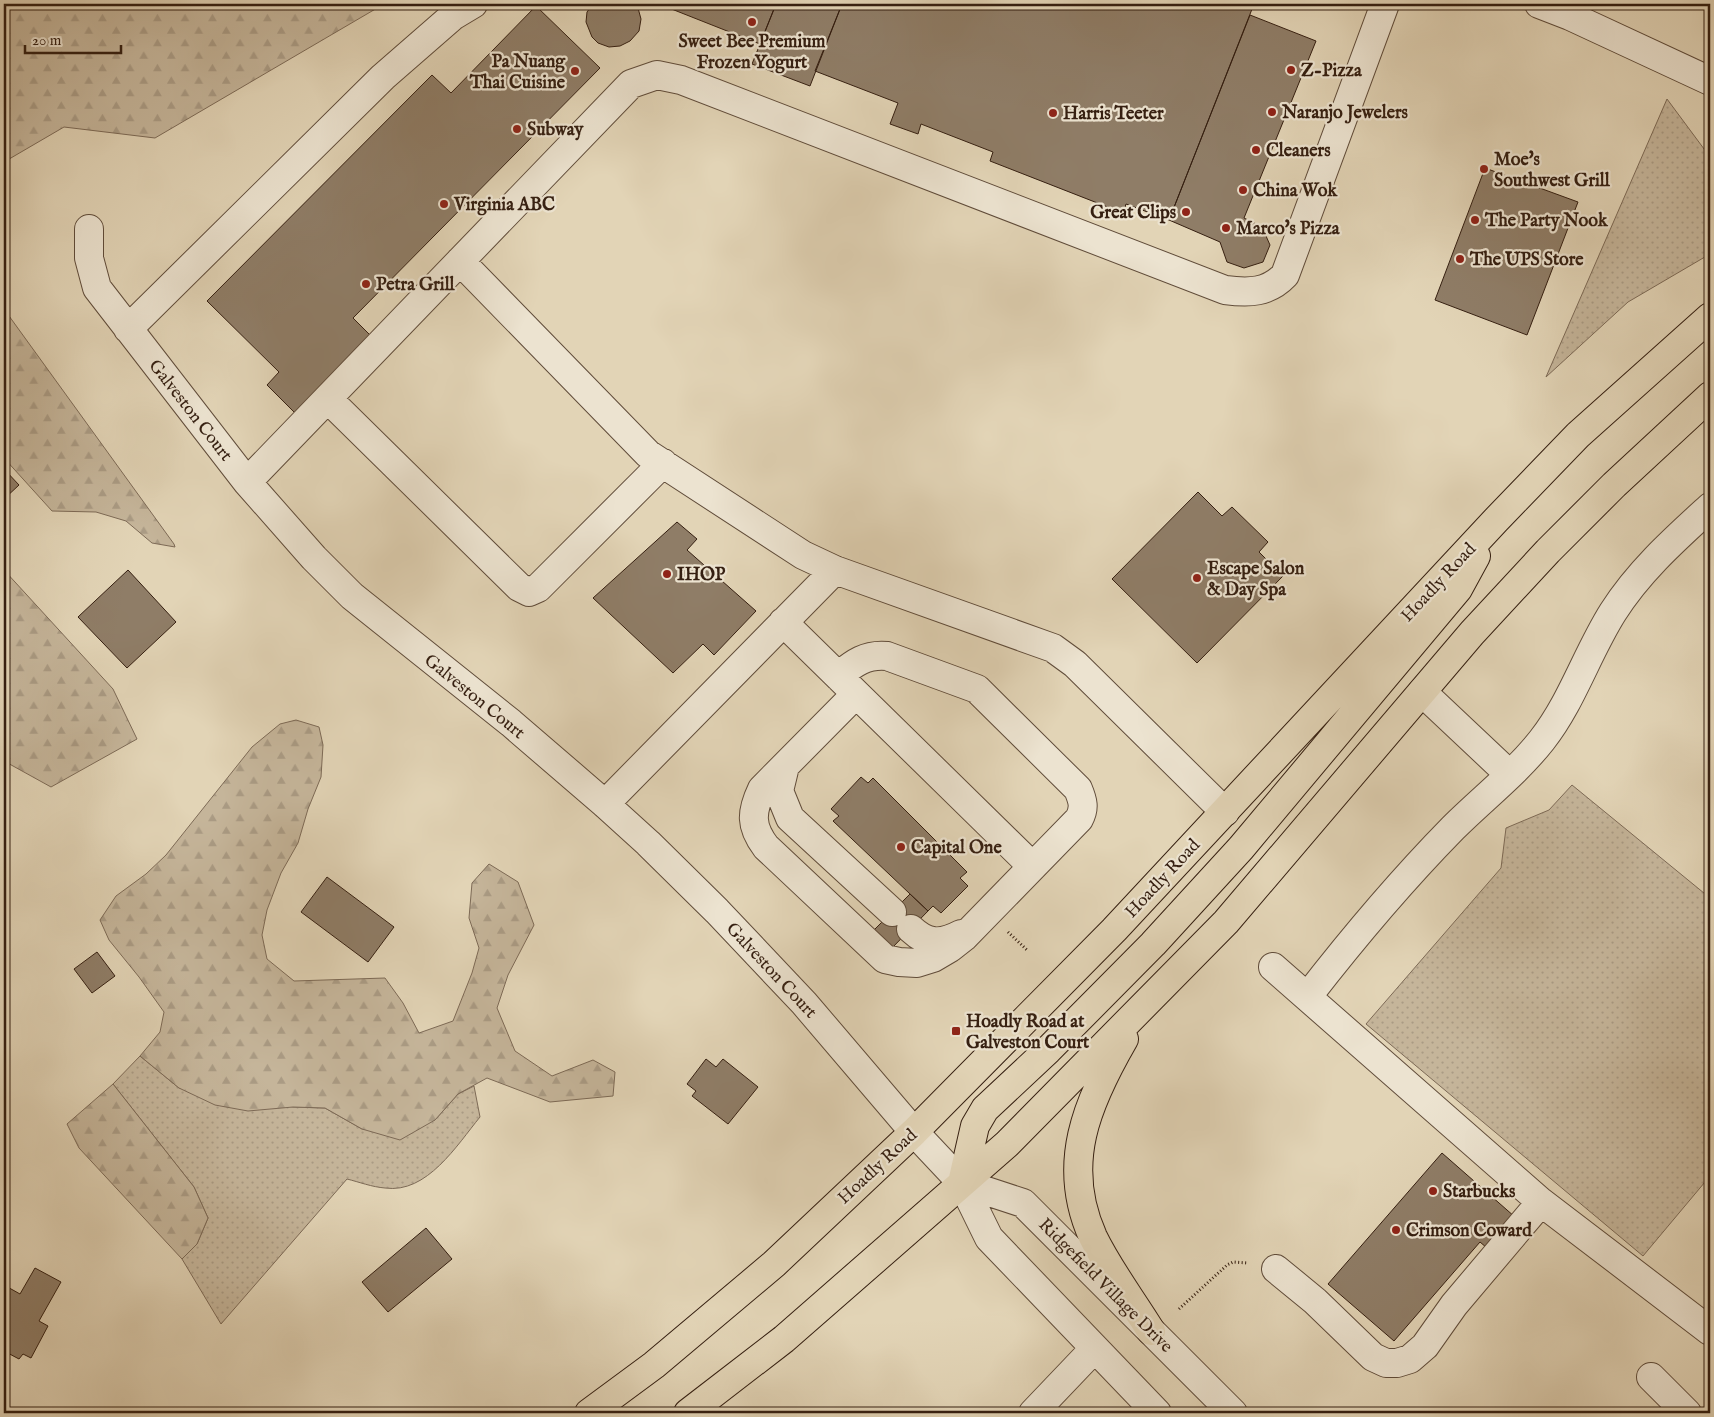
<svg xmlns="http://www.w3.org/2000/svg" width="1714" height="1417" font-family="'IM FELL English',serif">
<style>
.grass{fill:url(#grass-dots);stroke:#7d6a56}
.forest{fill:url(#forest-firs);stroke:#7d6a56}
.building{fill:#8f7d67;stroke:#351f11}
.lines{fill:none;stroke-linecap:round;stroke-linejoin:round}
.minor-casing{stroke:#604c3a;stroke-width:30}
.major-casing{stroke:#351f11;stroke-width:30}
.path{stroke:#351f11;stroke-width:3;stroke-dasharray:1 2.5;stroke-linecap:butt}
.minor{stroke:#ece3d0;stroke-width:28}
.major{stroke:#e2d4b6;stroke-width:28}
.poi-dot{fill:#8f2418;stroke:#ece3d0;stroke-width:2}
.labels{text-anchor:middle;stroke-width:4.5;stroke-linejoin:round;paint-order:stroke}
.poi-label{font-size:18px;font-weight:bold;fill:#351f11;stroke:#ece3d0;text-anchor:start}
.street-label{font-size:18px;fill:#351f11;stroke:#ece3d0}
</style>
<defs>
<pattern id="grass-dots" width="8" height="8" patternUnits="userSpaceOnUse" patternTransform="scale(1.25)"><rect width="8" height="8" fill="#c5b59a"/><path d="M2 2h.1M6 6h.1" fill="none" stroke="#aa9b84" stroke-width="1.8" stroke-linecap="round"/></pattern>
<pattern id="forest-firs" width="22" height="20" patternUnits="userSpaceOnUse" patternTransform="scale(1.25)"><rect width="22" height="20" fill="#c5b59a"/><path d="M5 1l3.5 6h-7zM16 11l3.5 6h-7z" fill="#aa9b84"/></pattern>
</defs>
<rect width="100%" height="100%" fill="#e2d4b6"/>
<filter id="stains"><feTurbulence type="fractalNoise" baseFrequency=".004" numOctaves="4"/><feColorMatrix values="0 0 0 0 .2 0 0 0 0 .09 0 0 0 0 .02 0 0 0 .5 -.17"/></filter>
<radialGradient id="worn" r=".72"><stop offset=".6" stop-color="#630" stop-opacity="0"/><stop offset="1" stop-color="#630" stop-opacity=".3"/></radialGradient>
<path class="grass" d="M 1667,99 L 1710,157 L 1710,254 L 1628,302 L 1546,377 Z
M 1572,785 L 1710,898 L 1710,1176 L 1643,1256 L 1366,1024 L 1501,868 L 1506,828 L 1549,810 Z
M 140,1056 L 179,1088 L 293,1107 L 325,1108 L 362,1129 L 435,1120 L 458,1094 L 474,1086 L 480,1117 C 457,1145 427,1194 385,1188 C 372,1187 359,1182 347,1179 L 221,1324 L 182,1259 L 197,1244 L 208,1218 L 194,1187 L 113,1084 Z"/>
<path class="forest" d="M 4,4 L 384,4 L 155,138 L 64,127 L 4,162 Z
M 4,309 L 174,544 L 175,547 L 152,543 L 126,521 L 96,512 L 52,511 L 4,458 Z
M 4,570 L 113,689 L 137,739 L 51,787 L 4,761 Z
M 296,720 L 319,727 L 323,745 L 321,777 L 308,809 L 298,843 L 281,873 L 267,910 L 262,935 L 267,959 L 294,981 L 385,978 L 403,1003 L 419,1033 L 453,1021 L 472,973 L 479,948 L 469,918 L 472,883 L 489,864 L 518,882 L 534,925 L 508,975 L 497,1008 L 515,1051 L 552,1076 L 593,1060 L 615,1072 L 613,1096 L 550,1102 L 487,1078 L 458,1094 L 435,1120 L 400,1140 L 362,1129 L 325,1108 L 293,1107 L 248,1111 L 215,1105 L 179,1088 L 140,1056 L 160,1032 L 164,1012 L 139,977 L 109,940 L 100,920 L 116,896 L 146,874 L 166,855 L 252,747 L 280,724 Z
M 113,1084 L 194,1187 L 208,1218 L 197,1244 L 182,1259 L 79,1148 L 67,1124 Z"/>
<path class="building" d="M 593,4 L 634,4 L 638,8 L 641,19 L 639,31 L 630,41 L 620,46 L 609,47 L 598,43 L 592,37 L 586,22 L 587,12 Z
M 671,4 L 776,4 L 760,44 L 669,8 Z
M 776,4 L 842,4 L 810,86 L 752,64 Z
M 842,4 L 1254,4 L 1169,220 L 1126,204 L 1123,213 L 990,161 L 993,152 L 921,124 L 918,134 L 890,124 L 898,103 L 815,71 Z
M 536,6 L 600,68 L 353,318 L 371,336 L 295,413 L 267,385 L 279,372 L 207,301 L 432,75 L 451,93 Z
M 1250,15 L 1316,41 L 1244,218 L 1262,227 L 1270,245 L 1263,262 L 1244,268 L 1227,262 L 1220,242 L 1169,220 Z
M 1485,168 L 1578,202 L 1527,335 L 1435,300 Z
M 4,469 L 19,485 L 4,499 Z
M 1198,492 L 1222,516 L 1232,507 L 1268,542 L 1259,552 L 1283,576 L 1197,663 L 1112,579 Z
M 677,522 L 697,539 L 687,550 L 756,611 L 714,655 L 703,644 L 673,673 L 593,598 Z
M 128,570 L 176,622 L 127,668 L 78,617 Z
M 861,777 L 868,783 L 873,778 L 967,872 L 960,878 L 968,886 L 941,913 L 933,906 L 928,911 L 833,821 L 839,816 L 831,809 Z
M 327,877 L 394,927 L 368,962 L 301,912 Z
M 910,894 L 928,911 L 891,949 L 873,931 Z
M 97,952 L 115,976 L 92,993 L 74,969 Z
M 706,1059 L 716,1067 L 723,1059 L 758,1087 L 728,1124 L 692,1096 L 696,1091 L 687,1084 Z
M 1442,1153 L 1515,1217 L 1487,1248 L 1480,1242 L 1394,1341 L 1328,1284 Z
M 426,1228 L 452,1259 L 388,1312 L 362,1282 Z
M 35,1268 L 61,1282 L 39,1321 L 48,1326 L 31,1358 L 23,1354 L 19,1359 L 4,1351 L 4,1285 L 20,1294 Z"/>
<g class="lines">
<g class="minor-casing">
<path id="minor" d="M 1539,4 L 1570,16 L 1710,81
M 89,229 L 89,258 L 97,288 L 247,482 L 314,558 L 352,596 L 511,723 L 605,804 L 648,843 L 717,911 L 804,1003 L 914,1132 L 962,1183 L 989,1238 L 1157,1413
M 460,261 L 648,454 L 803,555 L 835,570 L 1053,648 L 1075,664 L 1225,812
M 128,329 L 383,77 L 453,16 L 473,4
M 328,399 L 519,587 L 529,592 L 538,588 L 663,463
M 247,482 L 631,84 L 657,75 L 681,80 L 1225,290 C 1249,293 1268,293 1285,275 L 1385,4
M 783,622 L 1032,866
M 838,676 C 854,663 866,654 887,656 L 977,689 L 1078,789 C 1083,801 1085,808 1079,819 L 964,937 L 950,948 L 933,958 L 917,963 L 899,962 L 885,959 L 766,847 C 750,826 751,812 762,789 L 856,694
M 1422,692 L 1509,774
M 785,766 L 779,791 L 790,818 L 892,912
M 605,804 L 835,570
M 911,929 C 927,944 940,945 961,934
M 1273,967 L 1541,1202 L 1710,1331
M 1308,996 C 1353,938 1401,881 1453,828 C 1482,799 1516,773 1542,740 C 1572,702 1587,653 1613,612 C 1639,571 1675,539 1710,507
M 962,1183 L 1023,1203 L 1233,1413
M 1276,1269 L 1315,1301 L 1373,1357 L 1386,1363 L 1397,1363 L 1410,1359 L 1425,1346 L 1454,1305 L 1541,1202
M 1651,1377 L 1687,1413
M 1033,1413 L 1094,1349"/>
</g>
<g class="major-casing">
<path id="major" d="M 1124,1039 C 1087,1103 1060,1164 1093,1237 C 1109,1270 1132,1300 1151,1331
M 962,1183 L 975,1126 L 985,1109 L 1048,1050 L 1153,944 L 1241,848 L 1458,589 L 1476,556
M 589,1413 L 654,1365 L 774,1264 L 914,1132 L 1114,930 L 1496,520 L 1578,435 L 1710,317
M 688,1413 L 784,1339 L 1007,1144 L 1226,922 L 1472,633 L 1548,551 L 1614,485 L 1710,396"/>
</g>
<path class="path" d="M 1008,932 L 1027,950
M 1179,1309 L 1227,1265 L 1233,1262 L 1247,1263
M 1615,1411 L 1617,1413"/>
<use href="#minor" class="minor"/>
<use href="#major" class="major"/>
</g>
<g class="poi-dot">
<circle cx="752" cy="22" r="5"/>
<circle cx="1291" cy="70" r="5"/>
<circle cx="575" cy="71" r="5"/>
<circle cx="1272" cy="112" r="5"/>
<circle cx="1053" cy="113" r="5"/>
<circle cx="517" cy="129" r="5"/>
<circle cx="1256" cy="150" r="5"/>
<circle cx="1484" cy="169" r="5"/>
<circle cx="1243" cy="190" r="5"/>
<circle cx="444" cy="204" r="5"/>
<circle cx="1186" cy="212" r="5"/>
<circle cx="1475" cy="220" r="5"/>
<circle cx="1226" cy="228" r="5"/>
<circle cx="1460" cy="259" r="5"/>
<circle cx="366" cy="284" r="5"/>
<circle cx="667" cy="574" r="5"/>
<circle cx="1197" cy="578" r="5"/>
<circle cx="901" cy="847" r="5"/>
<rect x="951" y="1026" width="10" height="10" rx="2.5"/>
<circle cx="1433" cy="1191" r="5"/>
<circle cx="1396" cy="1230" r="5"/>
</g>
<g class="labels">
<g class="poi-label">
<text x="752" y="47" text-anchor="middle">Sweet Bee Premium<tspan x="752" dy="21">Frozen Yogurt</tspan></text>
<text x="565" y="67" text-anchor="end">Pa Nuang<tspan x="565" dy="21">Thai Cuisine</tspan></text>
<text x="1301" y="76">Z-Pizza</text>
<text x="1282" y="118">Naranjo Jewelers</text>
<text x="1063" y="119">Harris Teeter</text>
<text x="527" y="135">Subway</text>
<text x="1266" y="156">Cleaners</text>
<text x="1494" y="165">Moe's<tspan x="1494" dy="21">Southwest Grill</tspan></text>
<text x="1253" y="196">China Wok</text>
<text x="454" y="210">Virginia ABC</text>
<text x="1176" y="218" text-anchor="end">Great Clips</text>
<text x="1485" y="226">The Party Nook</text>
<text x="1236" y="234">Marco's Pizza</text>
<text x="1470" y="265">The UPS Store</text>
<text x="376" y="290">Petra Grill</text>
<text x="1207" y="574">Escape Salon<tspan x="1207" dy="21">&amp; Day Spa</tspan></text>
<text x="677" y="580">IHOP</text>
<text x="911" y="853">Capital One</text>
<text x="966" y="1027">Hoadly Road at<tspan x="966" dy="21">Galveston Court</tspan></text>
<text x="1443" y="1197">Starbucks</text>
<text x="1406" y="1236">Crimson Coward</text>
</g>
<g class="street-label">
<text transform="translate(191 410) rotate(52)" y="6">Galveston Court</text>
<text transform="translate(1438 582) rotate(-47)" y="6">Hoadly Road</text>
<text transform="translate(475 696) rotate(39)" y="6">Galveston Court</text>
<text transform="translate(1162 878) rotate(-47)" y="6">Hoadly Road</text>
<text transform="translate(772 970) rotate(47)" y="6">Galveston Court</text>
<text transform="translate(877 1166) rotate(-43)" y="6">Hoadly Road</text>
<text transform="translate(1106 1285) rotate(45)" y="6">Ridgefield Village Drive</text>
</g>
</g>
<rect width="1714" height="1417" fill="none" stroke="#e2d4b6" stroke-width="20"/>
<rect x="5" y="5" width="1704" height="1407" fill="none" stroke="#351f11" stroke-width="2.5"/>
<rect x="10" y="10" width="1694" height="1397" fill="none" stroke="#351f11"/>
<path d="M25 45v8h96v-8" fill="none" stroke="#351f11" stroke-width="2.5"/>
<text x="32" y="45" font-size="15" fill="#351f11" stroke="#ece3d0" stroke-width="4" paint-order="stroke">20 m</text>
<rect width="100%" height="100%" filter="url(#stains)"/>
<rect width="100%" height="100%" fill="url(#worn)"/>
</svg>
